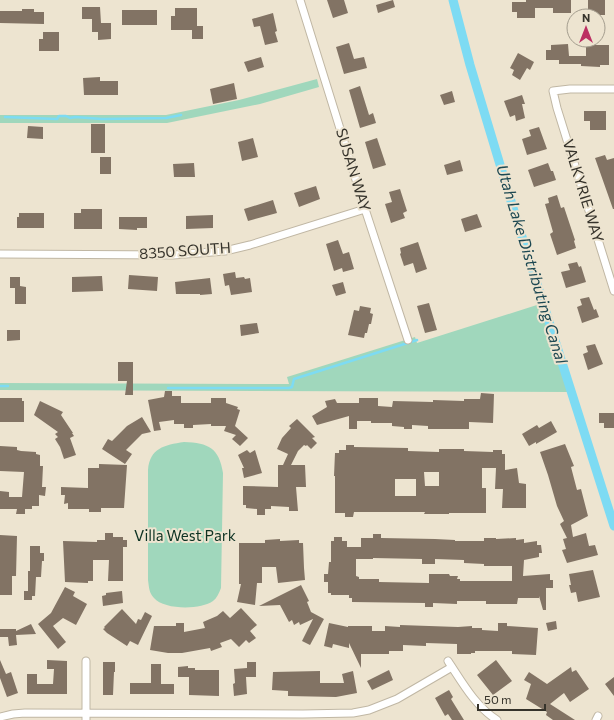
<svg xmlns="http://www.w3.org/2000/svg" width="614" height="720" font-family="Commissioner,sans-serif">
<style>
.green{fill:#a0d7bc}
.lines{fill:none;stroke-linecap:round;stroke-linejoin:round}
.stream{stroke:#7ddbf3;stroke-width:2.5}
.canal{stroke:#7ddbf3;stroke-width:9}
.building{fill:#827364;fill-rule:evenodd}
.minor-casing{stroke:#c0b7a4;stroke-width:9}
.minor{stroke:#fff;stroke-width:7}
.labels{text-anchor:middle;stroke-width:4;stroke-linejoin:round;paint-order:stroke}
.street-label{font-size:15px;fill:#36332b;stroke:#ede4d0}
.park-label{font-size:15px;fill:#0d3223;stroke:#ede4d0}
.water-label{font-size:16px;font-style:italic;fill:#1d4852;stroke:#ede4d0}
</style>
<rect width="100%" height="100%" fill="#ede4d0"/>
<path class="green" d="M 317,79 L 319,87 L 260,104 L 167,123 L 0,123 L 0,115 L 166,115 L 239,100 Z
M 540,304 L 568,392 L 0,390 L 0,383 L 289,384 L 287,377 L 415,337 L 417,343 Z
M 184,442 C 209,443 219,448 223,473 L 221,588 C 219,593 217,598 213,601 C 201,610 164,610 154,598 C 149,593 149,587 148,580 L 148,470 C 150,448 164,445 184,442 Z"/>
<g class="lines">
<path class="stream" d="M 5,117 L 57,119 L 59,116 L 66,116 L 70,118 L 75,117 L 102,119 L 166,118 L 181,115
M 0,386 L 8,386
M 168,388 L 289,388 L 292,387 L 294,379 L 417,340"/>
<path class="canal" d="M 453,0 L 470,65 L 517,221 L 614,526"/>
</g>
<path class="building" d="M 327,0 L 344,0 L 348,13 L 333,18 Z
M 393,0 L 395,7 L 378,13 L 376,5 Z
M 526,0 L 571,0 L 571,13 L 553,13 L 553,8 L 535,8 L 535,18 L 517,18 L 517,12 L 512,12 L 512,2 L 526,2 Z
M 588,0 L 605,0 L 605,15 L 588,15 Z
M 82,7 L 100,7 L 101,23 L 111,23 L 111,39 L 98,40 L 98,32 L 92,32 L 92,19 L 82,19 Z
M 175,8 L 197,8 L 197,26 L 203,26 L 203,39 L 192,39 L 192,30 L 171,30 L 171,16 L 175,16 Z
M 22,9 L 34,9 L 34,12 L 44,12 L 44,24 L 0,23 L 0,11 L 22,11 Z
M 122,10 L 157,10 L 157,25 L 122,25 Z
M 273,13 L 277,31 L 275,32 L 278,42 L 265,45 L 260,26 L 254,27 L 252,19 Z
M 43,32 L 59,32 L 59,51 L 39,51 L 39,39 L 43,39 Z
M 349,43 L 354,59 L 364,57 L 367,68 L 344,74 L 336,47 Z
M 568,44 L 569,56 L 586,56 L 586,45 L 609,45 L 609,65 L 600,65 L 600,67 L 581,66 L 581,64 L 559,64 L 559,60 L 546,60 L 546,50 L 551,50 L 551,45 Z
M 518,53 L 534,62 L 530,70 L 527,68 L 520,80 L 512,75 L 514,70 L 510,68 Z
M 261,57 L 264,67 L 248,72 L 244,62 Z
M 100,77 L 100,81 L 118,81 L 118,95 L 84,95 L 83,78 Z
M 234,83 L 237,99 L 213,104 L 210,89 Z
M 360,86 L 369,115 L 373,113 L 376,123 L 360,128 L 349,90 Z
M 452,91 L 455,102 L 444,105 L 440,95 Z
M 522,95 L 525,104 L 522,104 L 525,118 L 516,121 L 515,115 L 510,117 L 504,101 Z
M 584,111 L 606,111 L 606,130 L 590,130 L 590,121 L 584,121 Z
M 91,124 L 105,124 L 105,153 L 91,153 Z
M 28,126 L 43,127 L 43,139 L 27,138 Z
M 539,127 L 547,149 L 527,155 L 522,139 L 531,136 L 529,130 Z
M 253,138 L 258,157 L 242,161 L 238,142 Z
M 377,138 L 386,165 L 373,169 L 365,142 Z
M 605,155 L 607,160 L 614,158 L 614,209 L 613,209 L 595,158 Z
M 100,157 L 111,157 L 111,174 L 100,174 Z
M 460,160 L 463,171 L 447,175 L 444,165 Z
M 194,163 L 195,177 L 174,177 L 173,164 Z
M 548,163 L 551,171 L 553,171 L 556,180 L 534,187 L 528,170 Z
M 316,186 L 320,199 L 299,207 L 294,193 Z
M 400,189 L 407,211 L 403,213 L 405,218 L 391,223 L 385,204 L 392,202 L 389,192 Z
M 557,195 L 561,208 L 564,207 L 575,240 L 574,241 L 576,248 L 557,255 L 550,234 L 553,232 L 545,204 L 549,203 L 548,198 Z
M 273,200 L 277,213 L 248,221 L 244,209 Z
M 81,209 L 102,209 L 102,229 L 74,229 L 74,213 L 81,213 Z
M 19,213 L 44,213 L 44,228 L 17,228 L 17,217 L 19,217 Z
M 477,214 L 482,227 L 465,232 L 461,219 Z
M 213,215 L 213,228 L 186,229 L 186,216 Z
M 119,217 L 147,217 L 147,228 L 137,228 L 137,230 L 119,229 Z
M 338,240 L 343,254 L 349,252 L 354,269 L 343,272 L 342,268 L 334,271 L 326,244 Z
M 418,242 L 427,269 L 416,273 L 413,263 L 404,266 L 400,254 L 401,253 L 400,248 Z
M 577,262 L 579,267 L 581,266 L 586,282 L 566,288 L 561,272 L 570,270 L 568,264 Z
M 235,272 L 236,278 L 244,277 L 245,279 L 250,278 L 252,292 L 231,295 L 229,285 L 225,286 L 223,274 Z
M 129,275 L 158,277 L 157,291 L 128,289 Z
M 102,276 L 103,291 L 72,292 L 72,277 Z
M 10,277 L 20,277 L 20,286 L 26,287 L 26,304 L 15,304 L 15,288 L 10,288 Z
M 210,278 L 212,294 L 200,295 L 200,294 L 176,294 L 175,282 Z
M 343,282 L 346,293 L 336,296 L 332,285 Z
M 589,297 L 594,310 L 596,309 L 599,317 L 582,323 L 577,307 L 582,305 L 580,299 Z
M 429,303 L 437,330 L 425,333 L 417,306 Z
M 360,306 L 371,308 L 370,313 L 373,314 L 371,324 L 369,324 L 367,333 L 365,333 L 364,338 L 348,335 L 354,310 L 359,311 Z
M 257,323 L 259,333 L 241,336 L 240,325 Z
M 7,330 L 20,330 L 20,340 L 7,341 Z
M 595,344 L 603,364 L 588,370 L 583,354 L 588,352 L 586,346 Z
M 118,362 L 133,362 L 133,395 L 125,395 L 127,381 L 118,381 Z
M 165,391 L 172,391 L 172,396 L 181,396 L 181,403 L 211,403 L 211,398 L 226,398 L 226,403 L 238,407 L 237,409 L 240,410 L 235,426 L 248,438 L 240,446 L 232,439 L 236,435 L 224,431 L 226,426 L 211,426 L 211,424 L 193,425 L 193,428 L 184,428 L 184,424 L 174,424 L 174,420 L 159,422 L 161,430 L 154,431 L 148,400 L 164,397 Z
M 481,393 L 494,394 L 493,423 L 469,422 L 469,429 L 428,429 L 428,426 L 412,425 L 412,429 L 404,429 L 404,427 L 392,426 L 392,423 L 371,423 L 371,421 L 357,421 L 357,429 L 349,429 L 349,416 L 317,425 L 312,416 L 327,407 L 325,401 L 335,399 L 337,403 L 359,403 L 359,398 L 378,398 L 378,406 L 392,407 L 393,401 L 433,402 L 433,400 L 464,401 L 464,399 L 480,399 Z
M 0,398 L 22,398 L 22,401 L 24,401 L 24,422 L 0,422 Z
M 40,401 L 63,412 L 61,415 L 73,433 L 72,433 L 74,436 L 70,438 L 76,455 L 64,459 L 60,447 L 55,439 L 58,437 L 55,434 L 58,432 L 34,415 Z
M 599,413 L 614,413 L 614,428 L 604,428 L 604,423 L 599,423 Z
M 142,417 L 151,432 L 142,434 L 126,450 L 132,454 L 125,464 L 102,449 L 108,439 L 112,441 L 127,426 Z
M 297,419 L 315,437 L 312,438 L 317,443 L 311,449 L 307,445 L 306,446 L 304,445 L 298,451 L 291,465 L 305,465 L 306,487 L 296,487 L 298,511 L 289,511 L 289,507 L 271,506 L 271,509 L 265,509 L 265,515 L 257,515 L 257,509 L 246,508 L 246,505 L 243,505 L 243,486 L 278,487 L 278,465 L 283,465 L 288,454 L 277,449 L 282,438 L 291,428 L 289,426 Z
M 551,421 L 557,432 L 536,444 L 536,442 L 529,446 L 522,434 L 537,425 L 539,428 Z
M 565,444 L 574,466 L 571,467 L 577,490 L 581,489 L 588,516 L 571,525 L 573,537 L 586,533 L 589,546 L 595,545 L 598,555 L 567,563 L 562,550 L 566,549 L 563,539 L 567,538 L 560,524 L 564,521 L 557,506 L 548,475 L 540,452 Z
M 346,445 L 354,445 L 354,447 L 408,448 L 408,451 L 439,452 L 439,449 L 464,449 L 464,451 L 493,452 L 493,450 L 502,450 L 502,454 L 505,454 L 505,470 L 517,468 L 519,483 L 526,484 L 526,508 L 502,508 L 503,489 L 495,489 L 496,468 L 482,468 L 482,488 L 486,488 L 486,513 L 449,513 L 449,514 L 424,514 L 425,512 L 354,512 L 353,517 L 345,517 L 345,513 L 335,513 L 335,476 L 334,476 L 335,453 L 339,453 L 339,450 L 346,450 ZM 424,472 L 439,472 L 439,486 L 425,486 ZM 395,479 L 416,479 L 416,496 L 395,496 Z
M 0,446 L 17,447 L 17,450 L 21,451 L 36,452 L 36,454 L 40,455 L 40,466 L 43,466 L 42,487 L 46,487 L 45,496 L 39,495 L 39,506 L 32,506 L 32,509 L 25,509 L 25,514 L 16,514 L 17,509 L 0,509 L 0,491 L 9,492 L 9,497 L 22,497 L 24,472 L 0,471 Z
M 247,450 L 250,453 L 255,450 L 262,473 L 244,478 L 242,468 L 244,468 L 238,455 Z
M 99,464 L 127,465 L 124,508 L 101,508 L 101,512 L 89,512 L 89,509 L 68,509 L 68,503 L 64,504 L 65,495 L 61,495 L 61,487 L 88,488 L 88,468 L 99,468 Z
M 105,533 L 113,533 L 113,537 L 123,537 L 123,540 L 127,540 L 127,547 L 123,547 L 123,581 L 108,581 L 109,560 L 93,560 L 93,581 L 88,581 L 88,583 L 65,582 L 63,541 L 97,542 L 97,540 L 105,540 Z
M 373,534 L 381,534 L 381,538 L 435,539 L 455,540 L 455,541 L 484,541 L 484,538 L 496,538 L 496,539 L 516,538 L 516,540 L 524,539 L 524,543 L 537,541 L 537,545 L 541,545 L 542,553 L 539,553 L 539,557 L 524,560 L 523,576 L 550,574 L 550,580 L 553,580 L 553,588 L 546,588 L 546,610 L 543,610 L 539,596 L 539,598 L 518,598 L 517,604 L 486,604 L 486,601 L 457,601 L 457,604 L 433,603 L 433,607 L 425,607 L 425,603 L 352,602 L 352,598 L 349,598 L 349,595 L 331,595 L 331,593 L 328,593 L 328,582 L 324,582 L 324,574 L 328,574 L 329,562 L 331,562 L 331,541 L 334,541 L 334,537 L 342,537 L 342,541 L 347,541 L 347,547 L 361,547 L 361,538 L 373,538 ZM 373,558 L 422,559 L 422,564 L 435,564 L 435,559 L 464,560 L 464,563 L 484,564 L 484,566 L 512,566 L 512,581 L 460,581 L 460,579 L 457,579 L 458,576 L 450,576 L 449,574 L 429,574 L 429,583 L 379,582 L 379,579 L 359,579 L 359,577 L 356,576 L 356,559 L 373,559 Z
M 0,535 L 17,536 L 16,576 L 12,576 L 12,595 L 0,595 Z
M 280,539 L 280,541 L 299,540 L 299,543 L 303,543 L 304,568 L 305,580 L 278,583 L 276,567 L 262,567 L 262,583 L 257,583 L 255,605 L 237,602 L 241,584 L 239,584 L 239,543 L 265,543 L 265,540 Z
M 30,546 L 40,546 L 40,553 L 44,553 L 44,561 L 42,561 L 41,577 L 36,577 L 35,596 L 32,596 L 32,600 L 24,600 L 24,591 L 28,591 L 28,571 L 30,571 Z
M 593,570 L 600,597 L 578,602 L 576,592 L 571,593 L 569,585 L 571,585 L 569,574 Z
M 301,585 L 309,601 L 307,602 L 311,612 L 324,619 L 310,645 L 302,641 L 313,619 L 300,625 L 299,622 L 294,625 L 292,620 L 289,622 L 280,605 L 259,606 Z
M 65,587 L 75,592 L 73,596 L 87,604 L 76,625 L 63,618 L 53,626 L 66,642 L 58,649 L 38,624 L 51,613 Z
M 122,591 L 123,603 L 103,606 L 102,596 L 106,595 L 106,593 Z
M 241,608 L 257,625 L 250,631 L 256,638 L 249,643 L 246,640 L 239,647 L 231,639 L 220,643 L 222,647 L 211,651 L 210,648 L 182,653 L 168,653 L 150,650 L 154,626 L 176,626 L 176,623 L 184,623 L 184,632 L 205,628 L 203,622 L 217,616 L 223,611 L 230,618 Z
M 122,609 L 136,624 L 138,619 L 141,620 L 145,612 L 152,616 L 138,645 L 130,641 L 127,646 L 107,633 L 103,629 L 105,628 L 104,627 Z
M 556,621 L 557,629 L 548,631 L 546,623 Z
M 329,623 L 348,627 L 348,626 L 372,626 L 372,631 L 385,631 L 385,626 L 400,627 L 400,625 L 458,627 L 472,626 L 472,628 L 482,628 L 482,630 L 498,631 L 498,623 L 507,623 L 507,626 L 538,628 L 536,655 L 512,654 L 512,651 L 475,651 L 475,653 L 471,653 L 471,654 L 457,654 L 457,644 L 426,643 L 426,646 L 403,645 L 403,651 L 389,651 L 389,654 L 361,654 L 361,668 L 349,643 L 349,648 L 333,644 L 332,648 L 324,646 Z
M 31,624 L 36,634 L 16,635 L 17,645 L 9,646 L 8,637 L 0,637 L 0,629 L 16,629 L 16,631 Z
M 0,660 L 6,674 L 11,672 L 18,693 L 7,697 L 0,678 Z
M 47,660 L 67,661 L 67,694 L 27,694 L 27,674 L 37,674 L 37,684 L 53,684 L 54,669 L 47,669 Z
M 496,660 L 512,681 L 493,695 L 477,675 Z
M 103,662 L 115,662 L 115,672 L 114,672 L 113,695 L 103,695 Z
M 247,662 L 256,662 L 256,677 L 246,677 L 247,694 L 234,696 L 233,684 L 235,683 L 234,669 L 247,668 Z
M 151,664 L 161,664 L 161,684 L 174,684 L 174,694 L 130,694 L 130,683 L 151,683 Z
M 188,666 L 188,668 L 195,668 L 195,670 L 219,670 L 219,696 L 189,695 L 189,677 L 178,677 L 178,667 Z
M 571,667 L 572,672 L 576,670 L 589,689 L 570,702 L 564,693 L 550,704 L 575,720 L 553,720 L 546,715 L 547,712 L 526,699 L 531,684 L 524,680 L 529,672 L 547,684 Z
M 389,670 L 393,680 L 372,690 L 367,681 Z
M 320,671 L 320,683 L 344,683 L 342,674 L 353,671 L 357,693 L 336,697 L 288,696 L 288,691 L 272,690 L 273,672 Z
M 614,677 L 614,696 L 605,684 Z
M 449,690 L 453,697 L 451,699 L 464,720 L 452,720 L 448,714 L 445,716 L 435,698 Z"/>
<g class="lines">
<g class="minor-casing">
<path id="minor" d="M 300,0 L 365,209 L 408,340
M 614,89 L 570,89 L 553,91 L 557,108 L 614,291
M 0,254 L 173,255 L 225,251 L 250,245 L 365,209
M 448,661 C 462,682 475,706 497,720
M 0,717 L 13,714 L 25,713 L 303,714 L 353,713 L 369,710 L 397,699 L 452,667
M 86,720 L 86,661
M 596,720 L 598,716"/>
</g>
<use href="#minor" class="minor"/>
</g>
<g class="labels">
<g class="street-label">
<text transform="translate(353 170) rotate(73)" y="5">SUSAN WAY</text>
<text transform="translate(583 191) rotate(73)" y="5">VALKYRIE WAY</text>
<text transform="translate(185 251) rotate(-4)" y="5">8350 SOUTH</text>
</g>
<g class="park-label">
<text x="185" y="541">Villa West Park</text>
</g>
<g class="water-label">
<text transform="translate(532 264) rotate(73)" y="6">Utah Lake Distributing Canal</text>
</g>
</g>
<g transform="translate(586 28)"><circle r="19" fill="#ede4d0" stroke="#a49d8e"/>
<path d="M0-3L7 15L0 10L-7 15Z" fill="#bc2f62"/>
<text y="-6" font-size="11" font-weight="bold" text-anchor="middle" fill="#36332b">N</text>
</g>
<path d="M478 704v6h67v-6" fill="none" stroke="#36332b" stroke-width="2"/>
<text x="484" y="704" font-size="12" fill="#36332b" stroke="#ede4d0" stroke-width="3" paint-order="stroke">50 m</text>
</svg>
